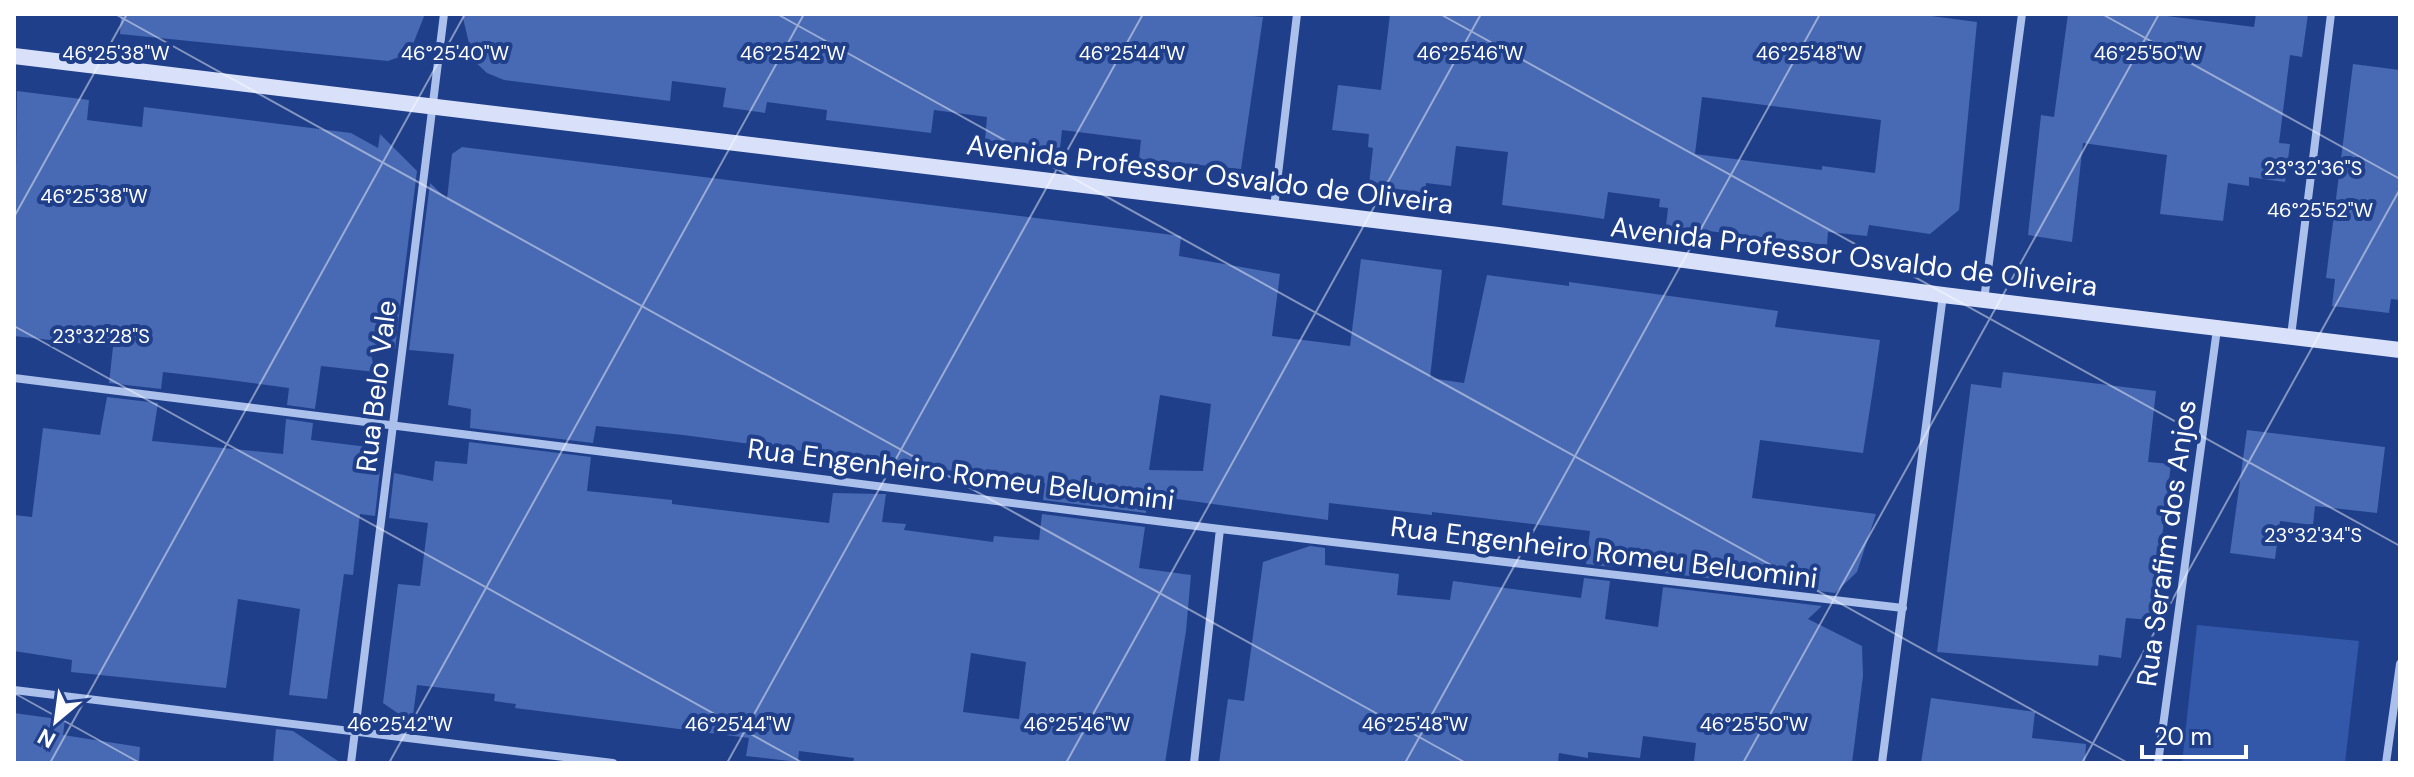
<svg xmlns="http://www.w3.org/2000/svg" width="2414" height="777" font-family="'DM Sans',sans-serif">
<style>
.green{fill:#3358a9}
.building{fill:#4869b3;fill-rule:evenodd}
.lines{fill:none;stroke-linecap:round;stroke-linejoin:round}
.street{stroke:#acc0ec;stroke-width:8}
.secondary{stroke:#d8e1f9;stroke-width:16}
.ticks{fill:none;stroke:#fff;stroke-width:2;stroke-opacity:0.45}
.labels{text-anchor:middle;stroke-width:8;stroke-linejoin:round;paint-order:stroke}
.street-label{font-size:28px;fill:#fff;stroke:#1f3f8b}
.ticks-label{font-size:20px;text-anchor:middle;fill:#fff;stroke:#1f3f8b;stroke-width:8;stroke-linejoin:round;paint-order:stroke}
</style>
<rect width="100%" height="100%" fill="#1f3f8b"/>
<path class="green" d="M 2197,625 L 2359,641 L 2345,763 L 2182,763 Z"/>
<path class="building" d="M 121,14 L 425,14 L 413,44 L 402,56 L 388,61 L 120,34 Z
M 462,14 L 1230,14 L 1263,17 L 1241,169 L 1139,159 L 1141,140 L 1062,130 L 1060,149 L 985,140 L 987,117 L 934,110 L 931,133 L 826,120 L 827,110 L 767,102 L 765,113 L 723,107 L 726,88 L 672,81 L 670,101 L 504,80 L 487,73 L 473,60 Z
M 1390,14 L 1916,14 L 1977,22 L 1959,210 L 1930,234 L 1869,225 L 1867,236 L 1828,232 L 1827,245 L 1666,226 L 1668,208 L 1659,207 L 1660,199 L 1608,192 L 1604,219 L 1578,215 L 1502,205 L 1508,152 L 1456,146 L 1451,186 L 1426,183 L 1425,193 L 1369,185 L 1373,148 L 1368,147 L 1369,134 L 1332,130 L 1338,85 L 1381,90 ZM 1702,97 L 1881,120 L 1875,173 L 1822,166 L 1822,170 L 1695,154 Z
M 2068,14 L 2151,14 L 2254,27 L 2256,14 L 2308,14 L 2302,57 L 2290,55 L 2279,143 L 2290,144 L 2285,182 L 2249,177 L 2249,186 L 2228,183 L 2223,221 L 2160,214 L 2167,155 L 2083,143 L 2072,242 L 2028,235 L 2041,115 L 2054,117 Z
M 2353,64 L 2400,70 L 2400,300 L 2391,299 L 2389,313 L 2332,306 L 2335,279 L 2326,278 Z
M 17,91 L 89,100 L 87,120 L 142,127 L 144,107 L 351,133 L 378,148 L 380,134 L 417,171 L 395,349 L 369,346 L 375,372 L 321,366 L 315,409 L 287,405 L 289,388 L 214,378 L 163,372 L 161,389 L 109,383 L 113,347 L 14,336 Z
M 462,147 L 1181,236 L 1179,256 L 1280,274 L 1272,336 L 1350,346 L 1361,259 L 1442,270 L 1430,378 L 1464,383 L 1487,275 L 1569,286 L 1569,282 L 1778,311 L 1775,327 L 1880,340 L 1873,389 L 1863,453 L 1760,440 L 1752,498 L 1876,514 L 1857,572 L 1835,593 L 1665,573 L 1667,562 L 1613,556 L 1612,567 L 1586,564 L 1590,531 L 1432,512 L 1432,515 L 1329,503 L 1328,520 L 1148,495 L 1146,513 L 1043,500 L 1045,483 L 683,435 L 596,426 L 593,443 L 470,428 L 471,409 L 448,405 L 454,354 L 409,350 L 430,183 L 447,199 L 452,154 ZM 1160,395 L 1211,404 L 1203,471 L 1149,470 Z
M 2003,372 L 2156,391 L 2148,462 L 2171,464 L 2163,530 L 2151,620 L 2126,618 L 2121,658 L 2099,655 L 2098,666 L 1937,652 L 1971,384 L 2001,388 Z
M 107,397 L 158,403 L 152,441 L 283,454 L 286,419 L 313,423 L 311,440 L 368,447 L 365,468 L 380,470 L 375,516 L 360,514 L 353,575 L 344,574 L 327,699 L 289,695 L 300,609 L 238,599 L 226,688 L 71,672 L 72,660 L 14,651 L 14,515 L 32,517 L 43,428 L 100,435 Z
M 2247,430 L 2385,447 L 2377,513 L 2315,506 L 2313,525 L 2280,521 L 2275,559 L 2230,553 Z
M 469,442 L 591,457 L 587,491 L 672,500 L 672,504 L 829,523 L 833,493 L 881,494 L 886,494 L 882,522 L 906,524 L 904,530 L 993,542 L 994,536 L 1039,540 L 1042,514 L 1145,527 L 1139,568 L 1191,575 L 1186,631 L 1165,763 L 853,763 L 854,758 L 799,751 L 798,762 L 746,756 L 749,738 L 515,708 L 516,704 L 494,701 L 495,694 L 417,685 L 412,723 L 383,703 L 398,584 L 420,586 L 428,523 L 389,518 L 394,473 L 433,481 L 435,461 L 467,464 ZM 971,653 L 1026,662 L 1019,719 L 963,712 Z
M 1310,546 L 1325,548 L 1325,565 L 1399,574 L 1397,595 L 1450,600 L 1453,581 L 1581,598 L 1584,578 L 1610,581 L 1605,619 L 1658,627 L 1663,587 L 1822,606 L 1808,619 L 1862,646 L 1863,676 L 1852,763 L 1694,761 L 1696,743 L 1643,736 L 1640,758 L 1588,752 L 1588,758 L 1559,753 L 1558,763 L 1219,763 L 1228,699 L 1244,701 L 1263,562 Z
M 1931,698 L 2035,712 L 2032,738 L 2086,744 L 2085,763 L 1921,763 Z
M 14,713 L 65,720 L 63,735 L 140,747 L 139,763 L 14,763 Z
M 276,729 L 293,731 L 341,763 L 273,763 Z"/>
<g class="lines">
<path class="street" d="M 1274,208 L 1297,14
M 1984,300 L 2022,14
M 2291,336 L 2331,14
M 14,378 L 1220,529 L 1903,608
M 14,690 L 613,763
M 351,763 L 444,14
M 1194,763 L 1220,529
M 1882,763 L 1943,295
M 2158,763 L 2217,329
M 2386,763 L 2400,664"/>
<path class="secondary" d="M 14,56 L 1498,235 L 1943,295 L 2400,350"/>
</g>
<path class="ticks" d="M 115,14 L 1466,763M 777,14 L 2128,763M 1440,14 L 2400,546M 2102,14 L 2400,179M 14,217 L 127,14M 14,326 L 803,763M 14,693 L 140,763M 50,763 L 465,14M 389,763 L 804,14M 727,763 L 1143,14M 1066,763 L 1481,14M 1405,763 L 1820,14M 1743,763 L 2159,14M 2082,763 L 2400,189"/>
<g class="labels">
<g class="street-label">
<text transform="translate(1210 174) rotate(7)" y="10">Avenida Professor Osvaldo de Oliveira</text>
<text transform="translate(1854 256) rotate(7)" y="10">Avenida Professor Osvaldo de Oliveira</text>
<text transform="translate(376 386) rotate(-83)" y="10">Rua Belo Vale</text>
<text transform="translate(961 474) rotate(7)" y="10">Rua Engenheiro Romeu Beluomini</text>
<text transform="translate(2166 543) rotate(-82)" y="10">Rua Serafim dos Anjos</text>
<text transform="translate(1604 552) rotate(7)" y="10">Rua Engenheiro Romeu Beluomini</text>
</g>
</g>
<g class="ticks-label">
<text x="116" y="60">46°25'38"W</text>
<text x="455" y="60">46°25'40"W</text>
<text x="793" y="60">46°25'42"W</text>
<text x="1132" y="60">46°25'44"W</text>
<text x="1470" y="60">46°25'46"W</text>
<text x="1809" y="60">46°25'48"W</text>
<text x="2148" y="60">46°25'50"W</text>
<text x="2313" y="175">23°32'36"S</text>
<text x="94" y="203">46°25'38"W</text>
<text x="2320" y="217">46°25'52"W</text>
<text x="101" y="343">23°32'28"S</text>
<text x="2313" y="542">23°32'34"S</text>
<text x="400" y="731">46°25'42"W</text>
<text x="738" y="731">46°25'44"W</text>
<text x="1077" y="731">46°25'46"W</text>
<text x="1415" y="731">46°25'48"W</text>
<text x="1754" y="731">46°25'50"W</text>
</g>
<rect width="2414" height="777" fill="none" stroke="#ffffff" stroke-width="32"/>
<g transform="translate(56 721) rotate(209)" stroke="#1f3f8b" stroke-width="6" paint-order="stroke">
<path d="M0-6L14 30L0 20L-14 30Z" fill="#ffffff"/>
<text y="-12" font-size="22" font-weight="bold" text-anchor="middle" fill="#ffffff">N</text>
</g>
<path d="M2142 745v12h104v-12" fill="none" stroke="#ffffff" stroke-width="4"/>
<text x="2154" y="745" font-size="24" fill="#ffffff" stroke="#1f3f8b" stroke-width="6" paint-order="stroke">20 m</text>
</svg>
